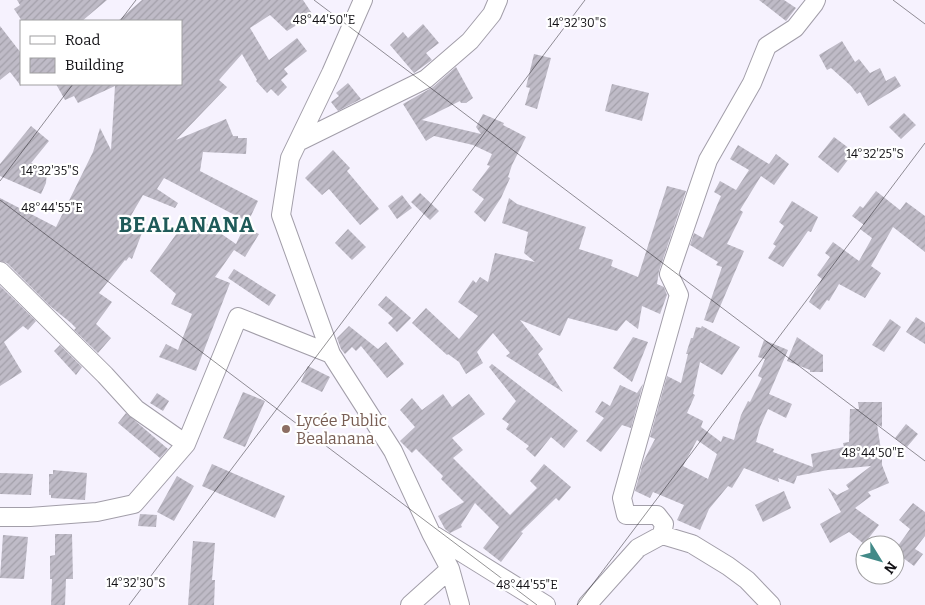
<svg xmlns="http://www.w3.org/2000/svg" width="925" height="605" font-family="Bitter,serif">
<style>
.building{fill:url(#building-hatch);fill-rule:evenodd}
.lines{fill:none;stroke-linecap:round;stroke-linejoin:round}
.street-casing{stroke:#a29ea9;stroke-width:20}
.street{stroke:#fff;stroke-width:18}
.ticks{fill:none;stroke:#111014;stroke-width:1;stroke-opacity:0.45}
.education-dot{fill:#8d6e63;stroke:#fff;stroke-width:2}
.labels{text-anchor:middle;stroke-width:4.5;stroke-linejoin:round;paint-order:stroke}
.education-label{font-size:16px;fill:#785e54;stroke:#fff;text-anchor:start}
.district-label{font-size:21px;font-weight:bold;letter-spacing:1px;fill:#1f5a59;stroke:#fff}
.ticks-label{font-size:12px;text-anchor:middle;fill:#111014;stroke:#fff;stroke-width:4.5;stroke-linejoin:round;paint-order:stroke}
</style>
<defs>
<pattern id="building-hatch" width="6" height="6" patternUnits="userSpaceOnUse" patternTransform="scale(1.25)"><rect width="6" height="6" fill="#bfbbc7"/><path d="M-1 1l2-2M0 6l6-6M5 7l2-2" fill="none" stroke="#a3a0aa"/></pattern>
</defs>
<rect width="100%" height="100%" fill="#f6f2fe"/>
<path class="building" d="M 17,0 L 107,0 L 82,21 L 22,21 L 14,9 L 20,5 Z
M 142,0 L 303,0 L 313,15 L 287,31 L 270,15 L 250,28 L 269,60 L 297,38 L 307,51 L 284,69 L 288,74 L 281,80 L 287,87 L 278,96 L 271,89 L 267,93 L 256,81 L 257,80 L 242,54 L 219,80 L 227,87 L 176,140 L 226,119 L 233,136 L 238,136 L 238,138 L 247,138 L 246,154 L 203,152 L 200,171 L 258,201 L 248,222 L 164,178 L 157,189 L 178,203 L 175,208 L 143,195 L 129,219 L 145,225 L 132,259 L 129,257 L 126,261 L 125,260 L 99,293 L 112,302 L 96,324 L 111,338 L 98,353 L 74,330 L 76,328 L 71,323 L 50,306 L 7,263 L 0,261 L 0,198 L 56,227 L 93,152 L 100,128 L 111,150 L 115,86 L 78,103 L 74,96 L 65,100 L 56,84 L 181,84 L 181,21 L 118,21 Z
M 759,0 L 784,0 L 796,8 L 786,21 Z
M 423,24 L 439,43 L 426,53 L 432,60 L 414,73 L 390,45 L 403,32 L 408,38 Z
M 0,26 L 21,53 L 21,86 L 10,72 L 0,80 Z
M 842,41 L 855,62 L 859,59 L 870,73 L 880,68 L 886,81 L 895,76 L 901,86 L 868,106 L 860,92 L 857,94 L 851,86 L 831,68 L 827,70 L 819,55 Z
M 534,54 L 551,58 L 537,109 L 525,105 L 530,88 L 526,87 Z
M 456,67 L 473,98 L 466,103 L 461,103 L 460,101 L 422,120 L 481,134 L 476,127 L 483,114 L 504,123 L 503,125 L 526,137 L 512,165 L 508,177 L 510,178 L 501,198 L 485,222 L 474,212 L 484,199 L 472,190 L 490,166 L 487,165 L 492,154 L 473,145 L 434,136 L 426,141 L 403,104 L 433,87 Z
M 348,83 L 361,99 L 338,111 L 331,102 L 339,96 L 336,93 Z
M 612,84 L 649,93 L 642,121 L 605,111 Z
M 904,113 L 916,125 L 901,139 L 889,127 Z
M 31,126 L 49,141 L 31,163 L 47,170 L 46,183 L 41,194 L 0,176 L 0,164 Z
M 834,137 L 854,152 L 838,173 L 818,157 Z
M 738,145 L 769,164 L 776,154 L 789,164 L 774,185 L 761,176 L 740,210 L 743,212 L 727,244 L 744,251 L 713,323 L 704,320 L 722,267 L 716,265 L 718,262 L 690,245 L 694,233 L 703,238 L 721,196 L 714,192 L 720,181 L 736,190 L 749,170 L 730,159 Z
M 333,150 L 350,168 L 347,171 L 379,209 L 360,225 L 329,189 L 322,195 L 305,178 Z
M 667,186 L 686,191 L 659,271 L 657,284 L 664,287 L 667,295 L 660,314 L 642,306 L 638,329 L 626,320 L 617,331 L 568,318 L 560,336 L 520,320 L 543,349 L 538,354 L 563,392 L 506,356 L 510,353 L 493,333 L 477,352 L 483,363 L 466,374 L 459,362 L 448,354 L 447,355 L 412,323 L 426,308 L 459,339 L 478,316 L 458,302 L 473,280 L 476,283 L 480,277 L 488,282 L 495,253 L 535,262 L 524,253 L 528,232 L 502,223 L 509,198 L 517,204 L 586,227 L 579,249 L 613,260 L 611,266 L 638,277 Z
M 876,191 L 900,210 L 906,202 L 925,216 L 925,252 L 893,227 L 871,266 L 881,273 L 865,298 L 839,284 L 829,301 L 827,300 L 820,310 L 809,302 L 822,279 L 817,275 L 830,257 L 825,253 L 833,242 L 859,261 L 872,238 L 860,229 L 864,225 L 852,216 L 860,206 L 863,208 Z
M 420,193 L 439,211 L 430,220 L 411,202 Z
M 402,195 L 412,208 L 397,219 L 388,206 Z
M 792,201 L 818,217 L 811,232 L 808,231 L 783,267 L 768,258 L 776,246 L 773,244 L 784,226 L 779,222 Z
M 197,217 L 236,244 L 244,227 L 259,234 L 245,257 L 234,250 L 215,277 L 230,283 L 196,371 L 159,357 L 166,344 L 178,350 L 192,314 L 171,304 L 176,294 L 150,271 L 182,226 L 191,232 Z
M 348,229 L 366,247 L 352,260 L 335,243 Z
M 234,269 L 276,295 L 269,306 L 228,278 Z
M 0,286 L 36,321 L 28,330 L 23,326 L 4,342 L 22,372 L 0,386 Z
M 386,296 L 411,318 L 397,332 L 388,323 L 393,318 L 378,305 Z
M 916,317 L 925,323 L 925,344 L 906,332 Z
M 890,319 L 901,327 L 884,352 L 872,345 Z
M 349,326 L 378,349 L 386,342 L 404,364 L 387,378 L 361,346 L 356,351 L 352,347 L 345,354 L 341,349 L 337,338 Z
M 702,326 L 740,347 L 722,375 L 700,362 L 693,394 L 695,395 L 687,413 L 703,421 L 701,427 L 721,442 L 723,436 L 734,440 L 741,415 L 748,401 L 750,402 L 762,378 L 758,376 L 765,359 L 758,357 L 764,340 L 788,350 L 769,394 L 792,404 L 786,418 L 768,409 L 760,427 L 756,442 L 774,449 L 773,452 L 813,467 L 811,454 L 844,447 L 843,443 L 849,442 L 850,409 L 859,409 L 858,402 L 882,402 L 882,427 L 877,424 L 881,450 L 876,451 L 880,460 L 882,459 L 882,465 L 889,483 L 868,492 L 871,496 L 855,508 L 879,525 L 864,544 L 849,532 L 830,543 L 820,524 L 841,512 L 828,488 L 837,495 L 849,489 L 846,485 L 871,466 L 828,470 L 797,476 L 794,484 L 778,478 L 779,482 L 744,468 L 732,488 L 728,486 L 709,509 L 700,530 L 677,520 L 684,505 L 653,492 L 650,498 L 635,491 L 643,462 L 655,439 L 650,437 L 667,376 L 681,383 L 688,354 L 686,354 L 691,338 L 693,338 L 696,327 L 701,328 ZM 697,440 L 717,454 L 708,479 L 683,466 Z
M 633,337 L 648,342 L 632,382 L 613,368 Z
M 797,337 L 823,355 L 823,372 L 810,372 L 810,370 L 787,361 Z
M 60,345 L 82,367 L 76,375 L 54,351 Z
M 492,364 L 578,431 L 564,448 L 551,437 L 535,457 L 526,449 L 529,446 L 506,429 L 509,424 L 502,419 L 516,401 L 489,367 Z
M 308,366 L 330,377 L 322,392 L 301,382 Z
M 643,384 L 631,428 L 622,425 L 601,452 L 586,441 L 604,418 L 595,412 L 602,401 L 610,406 L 620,385 L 637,393 Z
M 243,392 L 265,401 L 245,447 L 223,438 Z
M 157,393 L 169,401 L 163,411 L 150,403 Z
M 443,394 L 452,407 L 469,394 L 485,414 L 452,438 L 463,450 L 453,458 L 510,515 L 537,488 L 530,481 L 544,464 L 571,487 L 559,501 L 556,498 L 521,532 L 523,533 L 501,562 L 483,548 L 499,527 L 475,503 L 461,525 L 462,527 L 450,533 L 445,529 L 438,516 L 464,502 L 441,479 L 443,476 L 416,449 L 412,453 L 400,441 L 415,427 L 400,410 L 412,398 L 422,410 Z
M 126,413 L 168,449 L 160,458 L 118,423 Z
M 906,424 L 918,434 L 907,447 L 895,438 Z
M 212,464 L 285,496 L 275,518 L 202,486 Z
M 53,470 L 87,473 L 85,500 L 51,498 L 51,495 L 49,495 L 49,474 L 53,474 Z
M 0,473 L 33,474 L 31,495 L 0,494 Z
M 177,476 L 194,486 L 174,521 L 157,512 Z
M 784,491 L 791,508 L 763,522 L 755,505 Z
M 913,503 L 925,512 L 925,536 L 915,549 L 923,554 L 914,566 L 895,552 L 895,550 L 910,529 L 899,520 Z
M 140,514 L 157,515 L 156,527 L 138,526 Z
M 55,534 L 72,534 L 73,579 L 66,579 L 65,605 L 51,605 L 52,579 L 50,579 L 50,556 L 55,555 Z
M 3,535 L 28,537 L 24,579 L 0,578 Z
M 193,541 L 215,543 L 212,580 L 215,580 L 214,605 L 188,605 Z"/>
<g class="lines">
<g class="street-casing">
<path id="street" d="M 363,0 L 331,73 L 290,158 L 281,215 L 331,354 L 393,451 L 431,533 L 450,569 L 460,605
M 298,142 L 426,79 L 470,41 L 492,14 L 498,0
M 0,271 L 105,375 L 136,409 L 186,444
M 0,517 L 30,517 L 97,512 L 134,504 L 186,444 L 238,317 L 331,354
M 432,534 L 546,605
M 662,535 L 664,524 L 657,515 L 626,515 L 622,498 L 679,295 L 669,274 L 708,160 L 752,83 L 767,46 L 795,28 L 814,4 L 816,0
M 410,605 L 450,569
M 587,605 L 638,548 L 662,535 L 692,544 L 728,566 L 747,580 L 771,605"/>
</g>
<use href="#street" class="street"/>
</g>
<path class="ticks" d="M 314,0 L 925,461M 893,0 L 925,24M 120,21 L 136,0M 0,181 L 73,84M 0,200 L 537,605M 129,605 L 585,0M 577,605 L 925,143"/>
<circle class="education-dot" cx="286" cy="429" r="5"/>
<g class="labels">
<g class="education-label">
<text x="296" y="426">Lycée Public<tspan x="296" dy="18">Bealanana</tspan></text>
</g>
<g class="district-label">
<text x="187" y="232">BEALANANA</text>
</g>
</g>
<g class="ticks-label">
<text x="324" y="24">48°44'50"E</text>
<text x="577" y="27">14°32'30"S</text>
<text x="875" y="158">14°32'25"S</text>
<text x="50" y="175">14°32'35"S</text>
<text x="52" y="212">48°44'55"E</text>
<text x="873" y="457">48°44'50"E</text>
<text x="136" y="587">14°32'30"S</text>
<text x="527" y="589">48°44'55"E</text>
</g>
<rect x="20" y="20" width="162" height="65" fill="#ffffff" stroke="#a09fa1"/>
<rect x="30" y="36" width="25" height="8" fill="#ffffff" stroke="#a09fa1"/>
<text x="65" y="45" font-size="15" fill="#111014">Road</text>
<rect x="30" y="58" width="25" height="15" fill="url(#building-hatch)" stroke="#a09fa1"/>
<text x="65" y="70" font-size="15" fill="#111014">Building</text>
<g transform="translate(880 560) rotate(127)"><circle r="24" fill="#ffffff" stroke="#a09fa1"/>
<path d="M0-4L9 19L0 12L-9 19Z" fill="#428a88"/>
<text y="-8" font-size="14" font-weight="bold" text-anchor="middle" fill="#111014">N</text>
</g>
</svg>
